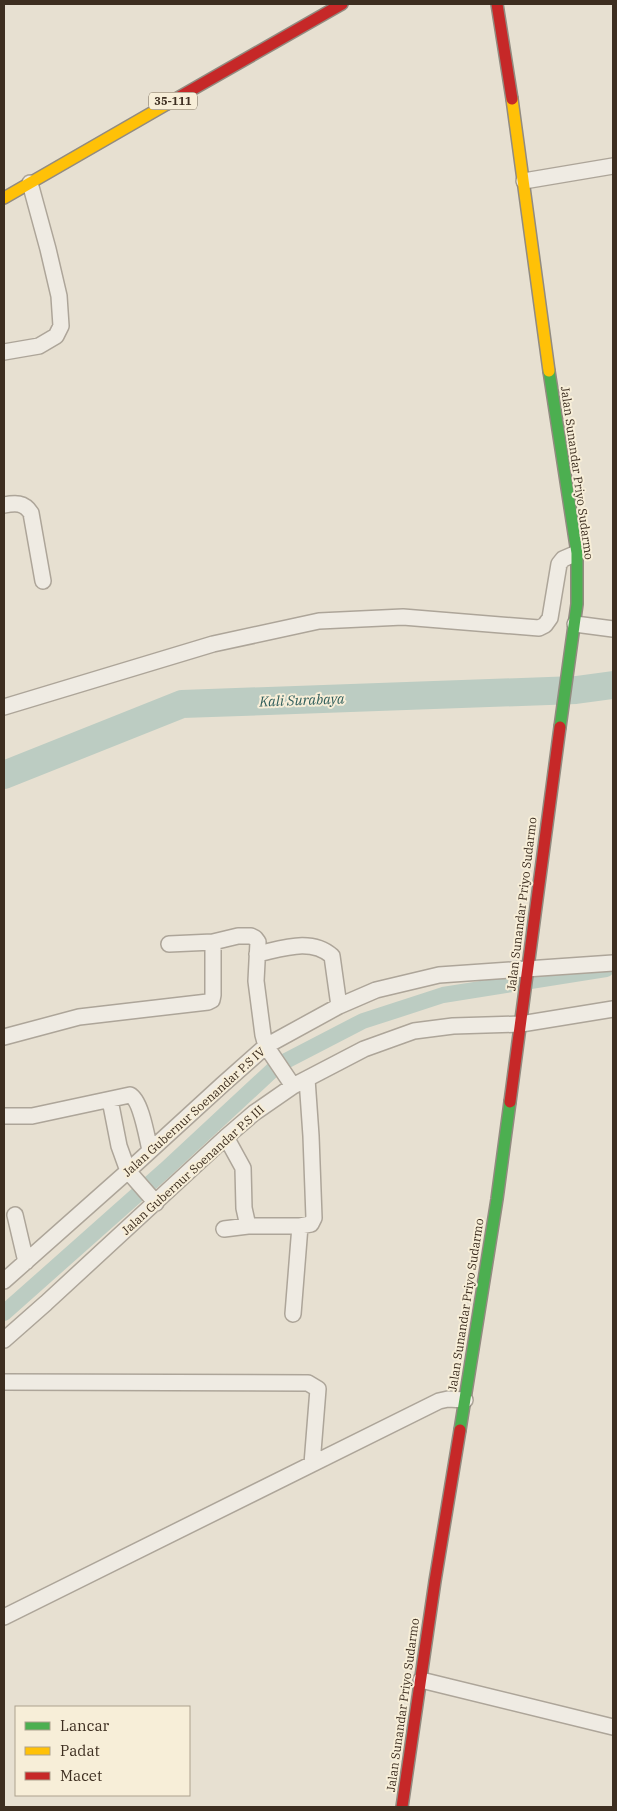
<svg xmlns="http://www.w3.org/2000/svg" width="617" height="1811" font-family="'IBM Plex Serif',serif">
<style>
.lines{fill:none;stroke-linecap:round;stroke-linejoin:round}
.canal{stroke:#bcccc2;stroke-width:16}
.river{stroke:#bcccc2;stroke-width:28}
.street-casing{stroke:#ada599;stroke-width:18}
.fast-casing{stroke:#928b80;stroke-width:14}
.slow-casing{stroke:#928b80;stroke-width:14}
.jam-casing{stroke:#928b80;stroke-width:14}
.street{stroke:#efebe3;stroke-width:15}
.fast{stroke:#4caf50;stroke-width:11}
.slow{stroke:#ffc107;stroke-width:11}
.jam{stroke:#c62828;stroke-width:11}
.labels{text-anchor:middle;stroke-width:4;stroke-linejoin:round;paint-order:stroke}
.shield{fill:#f7eed8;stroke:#756857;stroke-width:1}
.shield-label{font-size:11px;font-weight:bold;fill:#3d2e20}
.street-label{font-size:12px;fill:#3d2e20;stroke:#f7eed8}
.water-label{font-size:14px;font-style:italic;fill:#2f5d5a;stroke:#f7eed8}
</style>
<rect width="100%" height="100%" fill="#e7e0d1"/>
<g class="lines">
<path class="canal" d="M 4,1313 L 165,1170 L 278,1065 L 363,1021 L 443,995 L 606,969"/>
<path class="river" d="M 4,775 L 182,704 L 576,690 L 613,685"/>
<g class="street-casing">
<path id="street" d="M 524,181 L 613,166
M 4,352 L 39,346 L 56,336 L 61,326 L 59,296 L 48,249 L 30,183
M 4,505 C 15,503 24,502 31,513 L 43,581
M 575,624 L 613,629
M 4,707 L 213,644 L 319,621 L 403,617 L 539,628 L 545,625 L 550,618 L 559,564 L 563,559 L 577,553
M 169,944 L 213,942 L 238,936 L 251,936 L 255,938 L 258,942 L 256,981 L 263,1035 L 266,1046 L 293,1086
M 257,954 C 281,949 311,937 332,956 L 339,1006
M 4,1037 L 79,1017 L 208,1002 L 212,1000 L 213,995 L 213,942
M 110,1100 L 119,1146 L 128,1171 L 156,1203
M 4,1116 L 32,1116 L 130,1095 C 141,1100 147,1138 150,1150
M 226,1137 L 243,1168 L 244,1208 L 248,1226 L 300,1226 L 311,1224 L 314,1218 L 311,1136 L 307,1079
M 15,1215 L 26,1262
M 224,1229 L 248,1226
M 4,1281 L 128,1171 L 222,1085 L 266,1046 L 339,1006 L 376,990 L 439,975 L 613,963
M 293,1314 L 300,1226
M 4,1340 L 46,1303 L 226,1137 L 254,1113 L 293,1086 L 364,1049 L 414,1031 L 453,1026 L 521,1024 L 613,1009
M 4,1382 L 308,1383 L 318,1389 L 312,1464
M 4,1617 L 439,1401 L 448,1399 L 465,1400
M 421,1680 L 613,1727"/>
</g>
<g class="fast-casing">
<path id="fast" d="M 549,371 L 577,553 L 577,604 L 560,727
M 460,1430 L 497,1199 L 510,1102"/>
</g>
<g class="slow-casing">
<path id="slow" d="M 512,99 L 549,371
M 4,198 L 167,104"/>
</g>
<g class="jam-casing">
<path id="jam" d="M 497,4 L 512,99
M 167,104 L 342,4
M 510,1102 L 560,727
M 402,1807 L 435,1581 L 460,1430"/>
</g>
<use href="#street" class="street"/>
<use href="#fast" class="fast"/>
<use href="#slow" class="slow"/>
<use href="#jam" class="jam"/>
</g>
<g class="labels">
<rect class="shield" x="149" y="92.5" width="48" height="17" rx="4"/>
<g class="shield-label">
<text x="173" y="105">35-111</text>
</g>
<g class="street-label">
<text transform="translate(577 473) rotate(82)" y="4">Jalan Sunandar Priyo Sudarmo</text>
<text transform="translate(522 904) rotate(-83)" y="4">Jalan Sunandar Priyo Sudarmo</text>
<text transform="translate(194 1112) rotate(-42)" y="4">Jalan Gubernur Soenandar P.S IV</text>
<text transform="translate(193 1170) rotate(-42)" y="4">Jalan Gubernur Soenandar P.S III</text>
<text transform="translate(466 1305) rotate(-81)" y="4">Jalan Sunandar Priyo Sudarmo</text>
<text transform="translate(403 1705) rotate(-82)" y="4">Jalan Sunandar Priyo Sudarmo</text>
</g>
<g class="water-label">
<text transform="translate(302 700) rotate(-2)" y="5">Kali Surabaya</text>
</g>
</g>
<rect width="617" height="1811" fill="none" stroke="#3d2e20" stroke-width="10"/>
<rect x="15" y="1706" width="175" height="90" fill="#f7eed8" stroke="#ada18e"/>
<rect x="25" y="1722" width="25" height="8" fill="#4caf50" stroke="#ada18e"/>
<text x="60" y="1731" font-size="15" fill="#3d2e20">Lancar</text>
<rect x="25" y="1747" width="25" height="8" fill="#ffc107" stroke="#ada18e"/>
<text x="60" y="1756" font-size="15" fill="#3d2e20">Padat</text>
<rect x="25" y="1772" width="25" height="8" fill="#c62828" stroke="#ada18e"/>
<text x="60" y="1781" font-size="15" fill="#3d2e20">Macet</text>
</svg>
